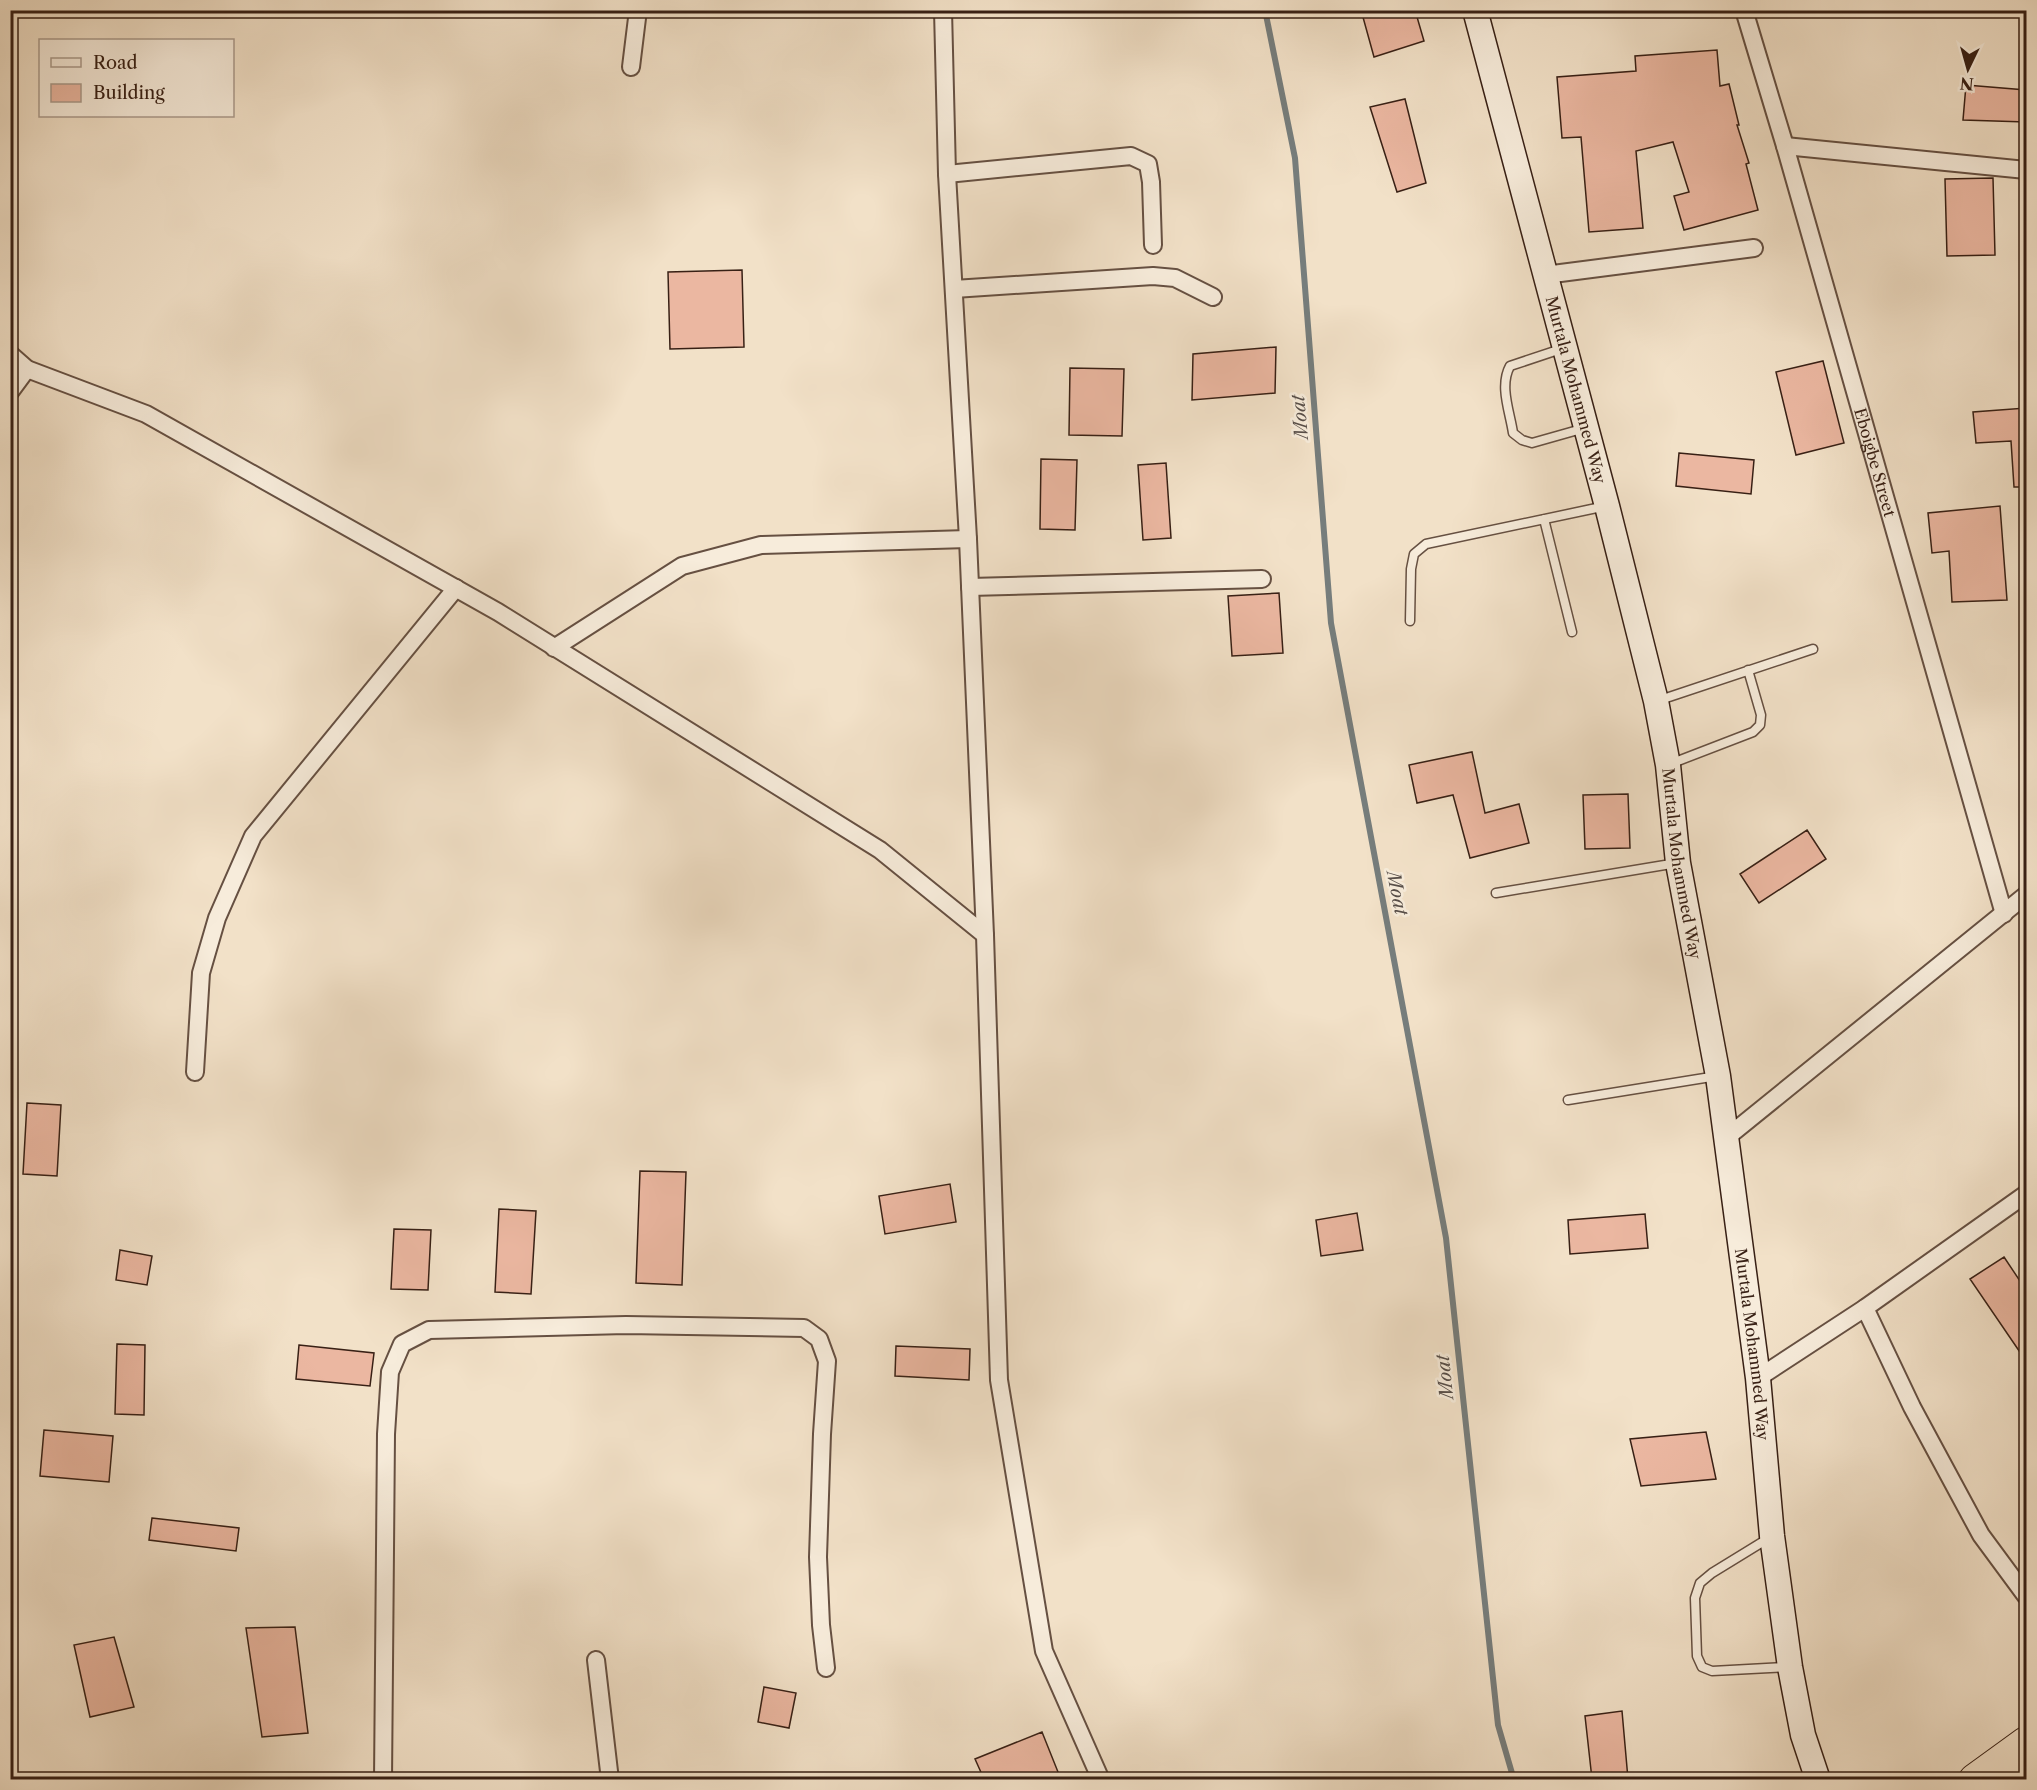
<svg xmlns="http://www.w3.org/2000/svg" width="2037" height="1790" font-family="'Libre Caslon Text',serif">
<style>
.lines{fill:none;stroke-linecap:round;stroke-linejoin:round}
.stream{stroke:#767d7c;stroke-width:6}
.building{fill:#ebb7a1;stroke:#382015;stroke-width:1.5}
.lane-casing{stroke:#665042;stroke-width:11}
.street-casing{stroke:#665042;stroke-width:20}
.secondary-casing{stroke:#382015;stroke-width:27}
.highway-casing{stroke:#382015;stroke-width:34}
.lane{stroke:#f7ecdb;stroke-width:8}
.street{stroke:#f7ecdb;stroke-width:16}
.secondary{stroke:#f7ecdb;stroke-width:24}
.highway{stroke:#f2e1c8;stroke-width:32}
.labels{text-anchor:middle;stroke-width:5;stroke-linejoin:round;paint-order:stroke}
.street-label{font-size:16px;fill:#382015;stroke:#f7ecdb}
.water-label{font-size:18px;font-style:italic;fill:#574e49;stroke:#f7ecdb}
</style>
<rect width="100%" height="100%" fill="#f2e1c8"/>
<filter id="stains"><feTurbulence type="fractalNoise" baseFrequency=".00333" numOctaves="4"/><feColorMatrix values="0 0 0 0 .2 0 0 0 0 .09 0 0 0 0 .02 0 0 0 .5 -.17"/></filter>
<radialGradient id="worn" r=".72"><stop offset=".6" stop-color="#630" stop-opacity="0"/><stop offset="1" stop-color="#630" stop-opacity=".3"/></radialGradient>
<g class="lines">
<path class="stream" d="M 1265,10 L 1295,158 L 1331,623 L 1446,1238 L 1498,1725 L 1514,1780"/>
</g>
<path class="building" d="M 1361,10 L 1415,10 L 1424,41 L 1374,57 Z
M 1717,50 L 1720,86 L 1729,84 L 1739,125 L 1737,125 L 1749,163 L 1746,164 L 1758,210 L 1684,230 L 1674,196 L 1689,192 L 1673,142 L 1636,151 L 1643,228 L 1589,232 L 1581,137 L 1562,138 L 1557,77 L 1636,71 L 1635,56 Z
M 1966,85 L 2026,90 L 2026,122 L 1963,120 Z
M 1405,99 L 1426,183 L 1397,192 L 1370,107 Z
M 1993,178 L 1995,255 L 1947,256 L 1945,179 Z
M 742,270 L 744,347 L 670,349 L 668,272 Z
M 1276,347 L 1275,393 L 1192,400 L 1193,354 Z
M 1823,361 L 1844,443 L 1796,455 L 1776,372 Z
M 1070,368 L 1124,369 L 1122,436 L 1069,435 Z
M 2026,408 L 2026,487 L 2014,487 L 2011,441 L 1976,443 L 1973,412 Z
M 1679,453 L 1754,460 L 1751,494 L 1676,486 Z
M 1041,459 L 1077,460 L 1075,530 L 1040,529 Z
M 1166,463 L 1171,538 L 1143,540 L 1138,465 Z
M 2000,506 L 2007,600 L 1952,602 L 1949,551 L 1932,553 L 1928,513 Z
M 1279,593 L 1283,653 L 1232,656 L 1228,596 Z
M 1472,752 L 1485,813 L 1519,804 L 1529,843 L 1470,858 L 1453,795 L 1417,803 L 1409,765 Z
M 1628,794 L 1630,848 L 1585,849 L 1583,795 Z
M 1807,830 L 1826,859 L 1759,903 L 1740,874 Z
M 27,1103 L 61,1105 L 57,1176 L 23,1174 Z
M 640,1171 L 686,1172 L 682,1285 L 636,1283 Z
M 950,1184 L 956,1222 L 885,1234 L 879,1196 Z
M 499,1209 L 536,1211 L 531,1294 L 495,1292 Z
M 1357,1213 L 1363,1250 L 1321,1256 L 1316,1220 Z
M 1645,1214 L 1648,1248 L 1570,1254 L 1568,1220 Z
M 394,1229 L 431,1230 L 428,1290 L 391,1289 Z
M 120,1250 L 152,1256 L 147,1285 L 116,1280 Z
M 2004,1257 L 2026,1290 L 2026,1361 L 1970,1279 Z
M 117,1344 L 145,1345 L 144,1415 L 115,1414 Z
M 299,1345 L 374,1353 L 370,1386 L 296,1379 Z
M 896,1346 L 970,1349 L 969,1380 L 895,1376 Z
M 44,1430 L 113,1436 L 109,1482 L 40,1476 Z
M 1706,1432 L 1716,1479 L 1641,1486 L 1630,1439 Z
M 152,1518 L 239,1528 L 236,1551 L 149,1540 Z
M 295,1627 L 308,1733 L 262,1737 L 246,1628 Z
M 114,1637 L 134,1707 L 90,1717 L 74,1645 Z
M 764,1687 L 796,1693 L 789,1728 L 758,1722 Z
M 1622,1711 L 1628,1779 L 1592,1779 L 1585,1716 Z
M 1042,1732 L 1058,1772 L 1038,1779 L 984,1779 L 975,1759 Z"/>
<g class="lines">
<g class="lane-casing">
<path id="lane" d="M 1564,348 L 1510,366 C 1499,386 1510,412 1513,433 L 1522,440 L 1532,443 L 1585,428
M 1544,519 L 1572,632
M 1410,621 L 1411,569 L 1414,554 L 1426,544 L 1606,506
M 1657,701 L 1813,649
M 1670,764 L 1753,732 L 1760,725 L 1761,715 L 1748,670
M 1496,893 L 1677,863
M 1568,1100 L 1717,1076
M 1769,1538 L 1712,1573 L 1700,1583 L 1695,1598 L 1697,1656 L 1702,1667 L 1712,1671 L 1787,1667"/>
</g>
<g class="street-casing">
<g id="street">
<path d="M 943,10 L 947,174 L 968,539 L 985,935 L 999,1380 L 1044,1651 L 1101,1780"/>
<path id="s1" d="M 1744,10 L 1785,146 L 2004,914"/>
<path d="M 631,67 L 638,10"/>
<path d="M 1785,146 L 2026,170"/>
<path d="M 947,174 L 1131,156 L 1148,164 L 1151,182 L 1153,245"/>
<path d="M 1545,275 L 1754,248"/>
<path d="M 954,289 L 1153,276 L 1175,278 L 1213,297"/>
<path d="M 10,354 L 27,369 L 146,414 L 498,612 L 880,850 L 985,935"/>
<path d="M 10,392 L 27,369"/>
<path d="M 970,587 L 1262,579"/>
<path d="M 554,648 L 682,566 L 761,545 L 968,539"/>
<path d="M 195,1072 L 201,973 L 217,918 L 253,836 L 456,588"/>
<path d="M 1726,1138 L 2026,895"/>
<path d="M 1865,1308 L 1912,1407 L 1981,1535 L 2026,1596"/>
<path d="M 1758,1378 L 1865,1308 L 2026,1194"/>
<path d="M 596,1660 L 610,1780"/>
<path d="M 383,1780 L 386,1434 L 390,1372 L 402,1344 L 429,1330 L 626,1325 L 804,1328 L 819,1339 L 827,1361 L 822,1434 L 818,1557 L 821,1625 L 826,1668"/>
</g>
</g>
<g class="secondary-casing">
<g id="secondary">
<path id="s2" d="M 1475,10 L 1607,506 L 1656,701 L 1668,765 L 1678,863 L 1718,1076 L 1758,1378 L 1772,1536 L 1790,1667 L 1803,1735 L 1818,1780"/>
</g>
</g>
<g class="highway-casing">
<path id="highway" d="M 1975,1780 L 2026,1743
M 2020,1780 L 2026,1775"/>
</g>
<use href="#lane" class="lane"/>
<use href="#street" class="street"/>
<use href="#secondary" class="secondary"/>
<use href="#highway" class="highway"/>
</g>
<g class="labels">
<g class="street-label">
<text dy="6" stroke="none"><textPath href="#s2" startOffset="393">Murtala Mohammed Way</textPath></text>
<text dy="6" stroke="none"><textPath href="#s1" startOffset="471">Eboigbe Street</textPath></text>
<text dy="6" stroke="none"><textPath href="#s2" startOffset="879">Murtala Mohammed Way</textPath></text>
<text dy="6" stroke="none"><textPath href="#s2" startOffset="1365">Murtala Mohammed Way</textPath></text>
</g>
<g class="water-label">
<text transform="translate(1300 417) rotate(-95)" y="6">Moat</text>
<text transform="translate(1397 893) rotate(79)" y="6">Moat</text>
<text transform="translate(1445 1377) rotate(-96)" y="6">Moat</text>
</g>
</g>
<rect width="2037" height="1790" fill="none" stroke="#f2e1c8" stroke-width="36"/>
<rect x="12" y="12" width="2013" height="1766" fill="none" stroke="#382015" stroke-width="3"/>
<rect x="18" y="18" width="2001" height="1754" fill="none" stroke="#382015" stroke-width="1.5"/>
<rect x="39" y="39" width="195" height="78" fill="#f7ecdb" stroke="#ab9a8c" stroke-width="1.5"/>
<rect x="51" y="58" width="30" height="9" fill="#f7ecdb" stroke="#ab9a8c" stroke-width="1.5"/>
<text x="93" y="69" font-size="18" fill="#382015">Road</text>
<rect x="51" y="84" width="30" height="18" fill="#ebb7a1" stroke="#ab9a8c" stroke-width="1.5"/>
<text x="93" y="99" font-size="18" fill="#382015">Building</text>
<g transform="translate(1968 69) rotate(185)" stroke="#f7ecdb" stroke-width="4.5" paint-order="stroke">
<path d="M0-4.5L10 22L0 15L-10 22Z" fill="#382015"/>
<text y="-9" font-size="16" font-weight="bold" text-anchor="middle" fill="#382015">N</text>
</g>
<rect width="100%" height="100%" filter="url(#stains)"/>
<rect width="100%" height="100%" fill="url(#worn)"/>
</svg>
